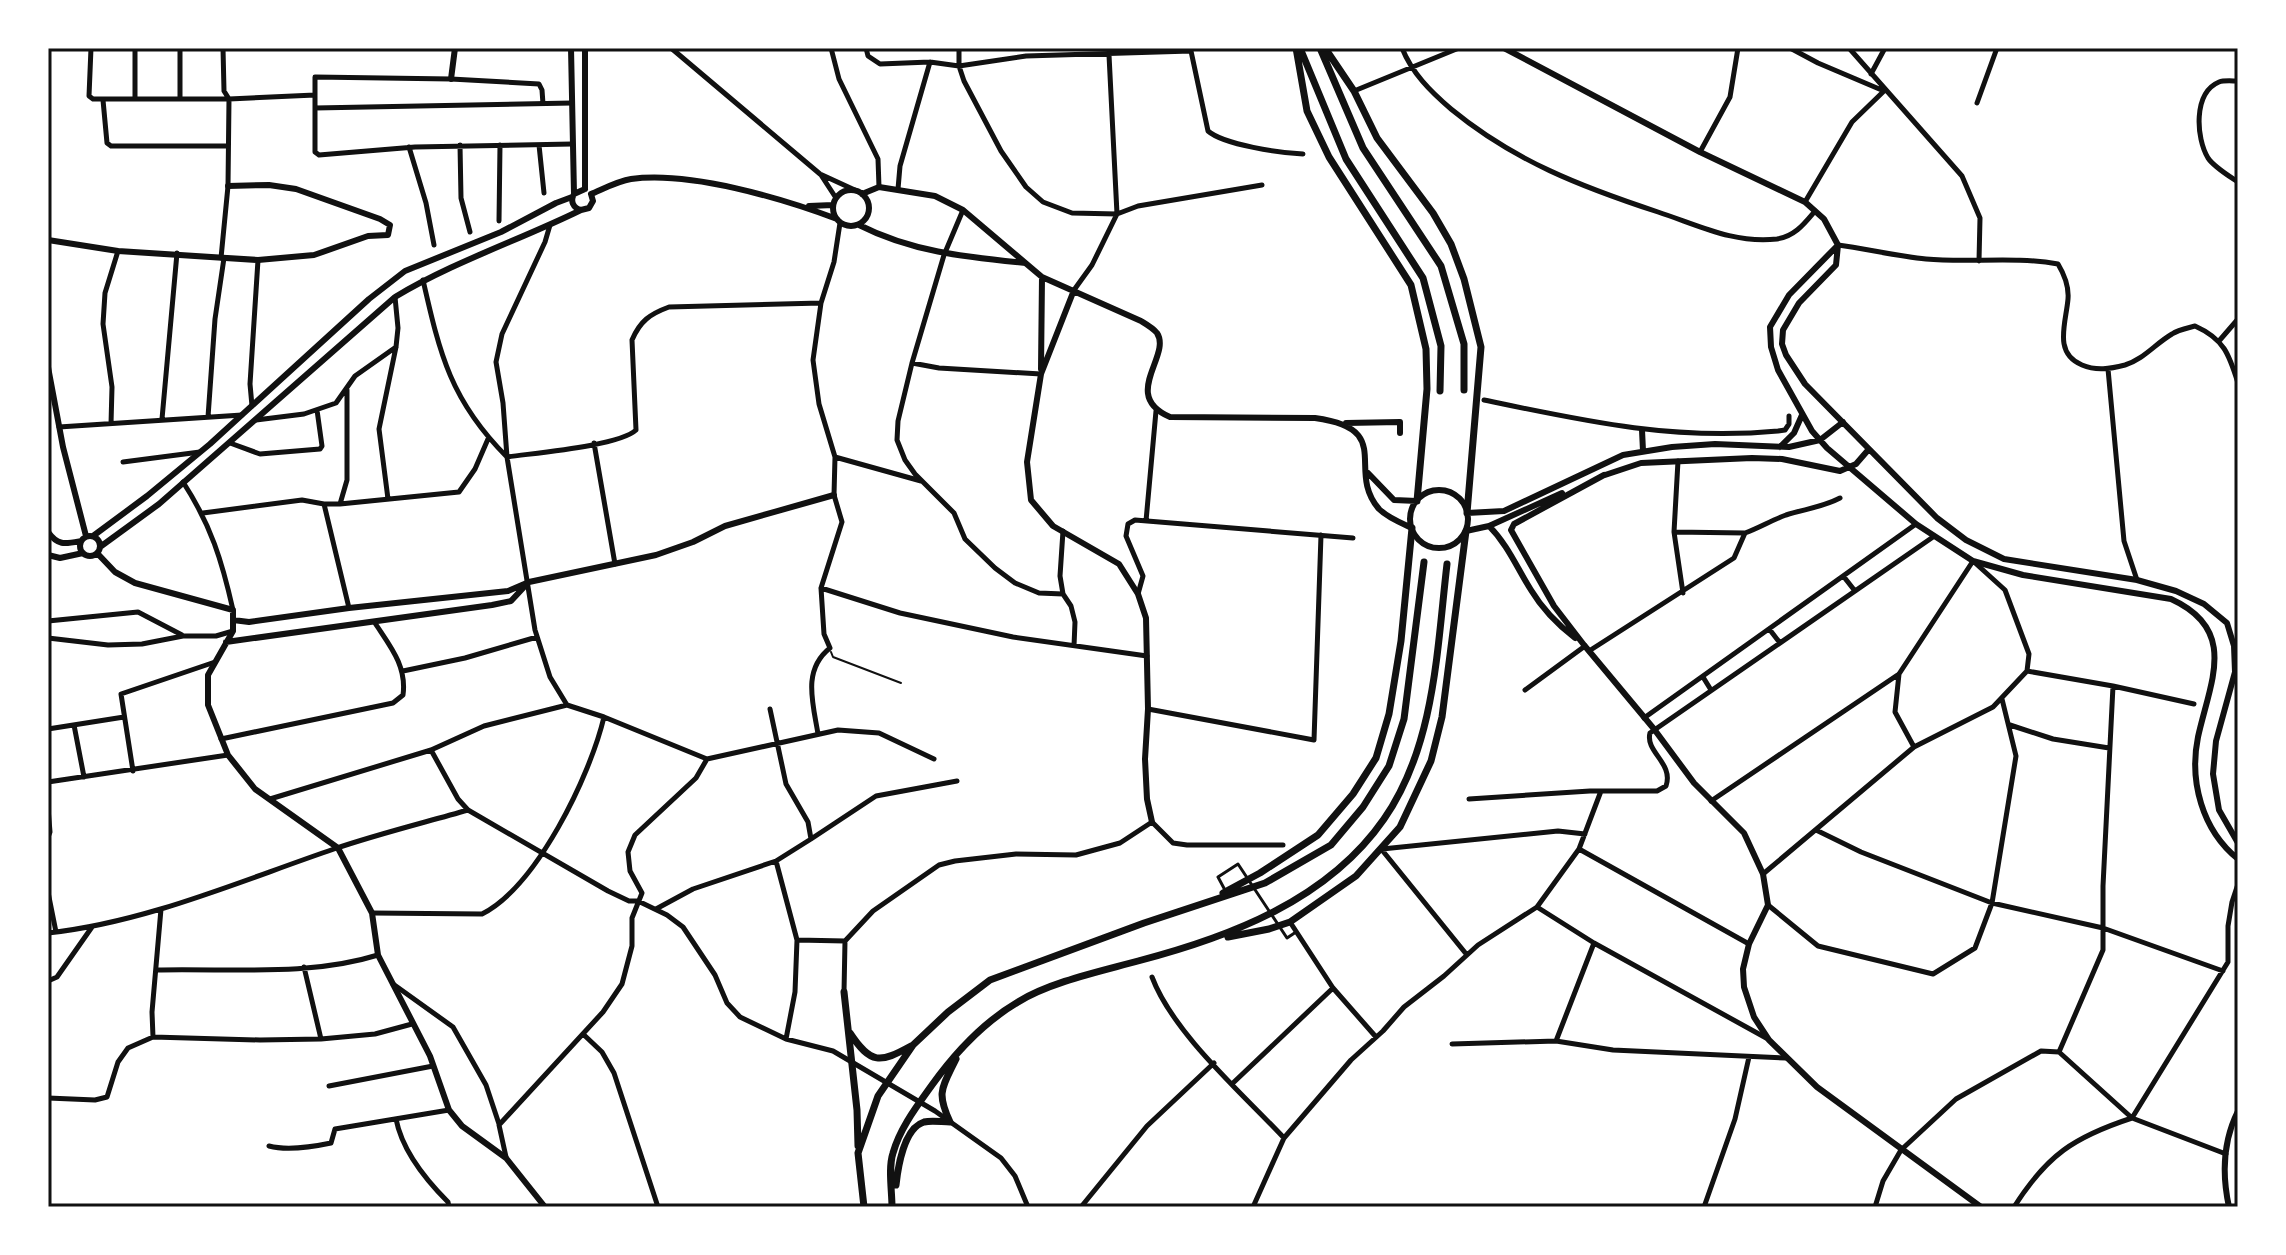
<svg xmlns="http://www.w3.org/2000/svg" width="2286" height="1255" font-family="'Source Sans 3',sans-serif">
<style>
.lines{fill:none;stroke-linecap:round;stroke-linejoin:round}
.service{stroke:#111;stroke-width:2}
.pedestrian{stroke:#111;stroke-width:3}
.minor{stroke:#111;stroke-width:5}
.tertiary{stroke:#111;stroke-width:6}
.primary{stroke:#111;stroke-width:7}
.neatline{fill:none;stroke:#111;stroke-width:3}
</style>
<rect width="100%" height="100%" fill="#fff"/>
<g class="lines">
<path class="service" d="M 831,652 L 833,657 L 901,683"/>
<path class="pedestrian" d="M 1226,892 L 1218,877 L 1238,864 L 1287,938 L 1296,932"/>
<path class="minor" d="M 91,48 L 89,96 L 93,99 L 229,99 L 315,95
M 135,48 L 135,98
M 180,48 L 180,98
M 671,48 L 820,174 L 857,191
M 831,48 L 839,79 L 878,159 L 879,187
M 866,48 L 868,56 L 880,64 L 930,62 L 959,66 L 1026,56 L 1191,51 L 1208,131 C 1224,145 1281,153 1303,154
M 959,48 L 959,66 L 964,81 L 1001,151 L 1026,187 L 1043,202 L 1072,213 L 1117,214 L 1138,206 L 1262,185
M 1402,48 C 1412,73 1430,91 1451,109 C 1514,161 1582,187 1658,212 C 1698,225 1734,244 1777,239 C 1795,236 1804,224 1815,211
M 1790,48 L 1818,63 L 1884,91 L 1852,122 L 1805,202
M 1849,48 L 1962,176 L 1980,218 L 1979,261
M 1871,74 L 1885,48
M 2238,81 C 2232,81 2224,80 2219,82 C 2193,93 2196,138 2208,158 C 2214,167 2229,176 2238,182
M 1354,91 L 1459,48
M 103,100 L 107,143 L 111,146 L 228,146
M 1977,103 L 1997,48
M 543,104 L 542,90 L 539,84 L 451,79 L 315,77 L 315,152 L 319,155 L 415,147 L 572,144
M 315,108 L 572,103
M 460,145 L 461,198 L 470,232
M 539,145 L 544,193
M 409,147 L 426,203 L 434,245
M 1700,152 L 1730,97 L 1738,48
M 821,175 L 836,198
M 898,189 L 900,166 L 930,62
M 963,210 L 944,255 L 912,363 L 898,421 L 897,440 L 905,460 L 915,474 L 954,513 L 965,539 L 995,568 L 1015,583 L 1039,593 L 1063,594
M 499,221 L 500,145
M 550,225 L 545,242 L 502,334 L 496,362 L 503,403 L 507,457 L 535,630 L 550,677 L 567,705
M 1838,245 C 1867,249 1896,256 1926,259 C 1970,263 2014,256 2058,264 C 2064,274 2069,287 2068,299 C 2066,323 2053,353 2082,365 C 2096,371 2110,369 2125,365 C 2144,359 2155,344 2172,334 C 2178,330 2188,328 2195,326 C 2224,339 2229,354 2238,383
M 221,258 L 228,186 L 229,99 L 224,91 L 223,48
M 423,280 C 440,355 451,401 507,457 C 534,453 619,446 636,430 L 632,340 C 640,321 650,314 669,307 L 821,303
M 1074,290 L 1092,265 L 1117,214 L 1109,55
M 2219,341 L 2238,319
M 912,363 L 939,368 L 1041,374
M 2108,369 L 2124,541 L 2137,580
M 1484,400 C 1584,421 1674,441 1778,431 L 1785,430 L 1789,424 L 1789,416
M 252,406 L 250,384 L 258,260
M 208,417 L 215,319 L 224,258
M 162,419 L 177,253
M 256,420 L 304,414 L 336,403 L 355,376 L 396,347
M 111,424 L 112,387 L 103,324 L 105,293 L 118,251
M 59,427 L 242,415
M 230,443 L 260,454 L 320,449 L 322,446 L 317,410
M 594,443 L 615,564
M 835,457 L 921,481
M 1678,461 L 1674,532 L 1683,593
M 123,462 L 200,452
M 183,482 C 211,525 222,561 233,610
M 388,499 L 379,429 L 396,347 L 398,328 L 395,297
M 324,504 L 349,608
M 340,504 L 347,480 L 347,390
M 203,513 L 302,500 L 324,504 L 340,504 L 459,492 L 475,469 L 488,439
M 1146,521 L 1156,411
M 1063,531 L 1060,576 L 1063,594 L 1071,606 L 1075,622 L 1074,646
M 1674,532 L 1745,533
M 1844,577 L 1855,591
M 821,588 L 900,613 L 1013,637 L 1147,656
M 1138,594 L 1143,576 L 1126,536 L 1128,524 L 1135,520 L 1353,538
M 48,621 L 138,612 L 182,635
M 1770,630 L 1780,643
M 48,638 L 108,645 L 142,644 L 183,636 L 216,636 L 233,631
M 1589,651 L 1734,558 L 1745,533 C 1759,528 1772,520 1786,515 C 1805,509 1823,507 1840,498
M 403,671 L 465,658 L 537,637
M 2027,671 L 2113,686 L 2194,704
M 1899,674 L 1895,712 L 1914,747
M 1703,677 L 1711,690
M 1525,690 L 1585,646
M 770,709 L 786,784 L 808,822 L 811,839 L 776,861 L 797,940 L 795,992 L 786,1039
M 1148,709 L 1314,740 L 1321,535
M 1644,718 L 1916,524
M 74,725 L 84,777
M 2010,725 L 2053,739 L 2109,748
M 48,729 L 124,717
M 818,734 C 813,703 802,670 830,648 L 824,634 L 821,588 L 842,522 L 834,495 L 835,457 L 819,404 L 813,360 L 821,303 L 834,262 L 840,223
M 221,739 L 393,703 L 403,695 C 407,666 390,646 375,623
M 431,750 L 458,799 L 468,810 L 608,891 L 629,901 L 638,901 L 667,915 L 683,927 L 715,975 L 727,1003 L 740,1017 L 786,1039 L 833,1051 L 935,1111 L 1001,1158 L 1015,1176 L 1028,1207
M 133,771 L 121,694 L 215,662
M 48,782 L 228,755
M 270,799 L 431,750 L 484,726 L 567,705 L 604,717 L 707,759 L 838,730 L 879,733 L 934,759
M 1469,799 L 1590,791 L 1657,791 L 1666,786 C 1674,763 1645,752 1650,733 L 1933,537
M 1711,801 L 1899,674 L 1973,561 L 2005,590 L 2029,654 L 2027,671 L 1993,707 L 1914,747 L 1763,874
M 48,808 L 50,832 L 48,837
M 1816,830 L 1861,852 L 1992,903 L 2103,928 L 2223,971
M 811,839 L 876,796 L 957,781
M 1382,849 L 1558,831 L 1585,834
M 1579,849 L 1749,944
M 1382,850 L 1467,955
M 48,892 L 56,932
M 1768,905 L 1818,946 L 1933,974 L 1975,948 L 1992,903 L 2016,756 L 2002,699
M 1537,907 L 1594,943 L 1768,1039
M 656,909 L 693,889 L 776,861
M 372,913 L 482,914 C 537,886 590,776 604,717
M 1290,922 L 1333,988 L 1376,1037
M 48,933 C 147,922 240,881 334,849 C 378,834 423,823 468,810
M 797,940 L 845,941
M 304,967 L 321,1039
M 156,970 C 229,968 308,977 378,955
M 1152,977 C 1173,1033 1242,1093 1284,1138
M 48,981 L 57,977 L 92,927
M 393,984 L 453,1027 L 486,1085 L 499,1124
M 844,992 L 845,941 L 873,911 L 939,865 L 955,861 L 1016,854 L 1076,855 L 1120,843 L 1152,822 L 1173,843 L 1187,845 L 1283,845
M 583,1034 L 602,1052 L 614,1073 L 658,1207
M 153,1037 L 152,1012 L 161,909
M 1556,1041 L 1594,943
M 1452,1044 L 1556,1041 L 1613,1050 L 1786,1058
M 2059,1052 L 2103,950 L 2103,886 L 2113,686
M 1233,1083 L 1333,988
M 329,1086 L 433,1066
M 48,1098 L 95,1100 L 107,1097 L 118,1062 L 128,1048 L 153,1037 L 260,1040 L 321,1039 L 375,1034 L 412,1024
M 396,1119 C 402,1150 426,1180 448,1202 L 449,1207
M 269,1146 C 288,1151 312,1147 331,1143 L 335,1129 L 449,1110
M 506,1157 L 499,1125 L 603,1012 L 622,984 L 632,946 L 632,918 L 642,893 L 630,871 L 628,852 L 635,835 L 696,778 L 707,759
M 1081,1207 L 1147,1126 L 1214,1063
M 1253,1207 L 1284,1138 L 1351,1060 L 1383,1031 L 1404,1007 L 1444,976 L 1478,945 L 1537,907 L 1579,849 L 1601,791
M 1704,1207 L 1735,1119 L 1749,1057
M 1875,1207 L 1883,1181 L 1901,1150 L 1956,1099 L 2041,1051 L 2059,1052 L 2132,1118 L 2226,1154
M 2014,1207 C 2047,1155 2074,1137 2132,1118 L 2228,962 L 2228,926 L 2232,902 L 2238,884"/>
<path class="tertiary" d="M 571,48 L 574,194
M 1504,48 L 1700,152 L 1805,202 L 1824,219 L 1838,245
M 451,79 L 455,48
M 585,189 L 585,48
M 585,189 L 574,194 C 570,201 573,208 581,210 L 589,208 L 593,201 L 591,194
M833 208a18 18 0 1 1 36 0a18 18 0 1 1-36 0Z
M 591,194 C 603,189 618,181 631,179 C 690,171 781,198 837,219
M 862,194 L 879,187 L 935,196 L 963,210 L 1042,277 L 1141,321 C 1146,324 1153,328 1157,333 C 1172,356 1120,395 1170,417 L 1315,418 C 1396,429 1345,470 1379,509 C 1388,518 1401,523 1412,528
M 809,206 L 833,205
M 859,225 C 912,252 966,257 1025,263
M 48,240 L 118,251 L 258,260 L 314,255 L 368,236 L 388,235 L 390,225 L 380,219 L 296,189 L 269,185 L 228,186
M 1838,245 L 1789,295 L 1770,327 L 1771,347 L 1778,370 L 1812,431 L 1827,448 L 1916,524 L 1973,561 L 2023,575 L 2171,599 C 2239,630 2210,682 2198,737 C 2189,781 2202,830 2238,859
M 1838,245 L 1836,265 L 1799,303 L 1783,330 L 1782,344 L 1786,355 L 1805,384 L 1937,518 L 1966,540 L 2004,559 L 2137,580 L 2176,591 L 2204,604 L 2227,623 L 2234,646 L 2235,672 L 2216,741 L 2213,774 L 2219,810 L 2238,843
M 1074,290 L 1041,374 L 1027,462 L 1031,500 L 1053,526 L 1119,564 L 1138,594 L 1146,618 L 1148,709 L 1145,759 L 1147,799 L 1152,822
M 48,367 L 63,447 L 86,536
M 1041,369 L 1042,277
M 1346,423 L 1400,422 L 1400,433
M 1642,430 L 1643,451
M 1780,447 L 1794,433 L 1802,415
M 1368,473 L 1394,500 L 1417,501
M 1604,475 L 1514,524 L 1511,530 L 1554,606 L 1584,645 L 1654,729 L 1694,783 L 1744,833 L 1763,874 L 1768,905 L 1749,944 L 1743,969 L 1744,987 L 1754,1017 L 1769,1040 L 1817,1087 L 1981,1207
M 1602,476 L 1641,463 L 1752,458 L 1782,459 L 1840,471 L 1856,464 L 1869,449
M1410 519a29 29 0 1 1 58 0a29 29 0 1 1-58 0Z
M 1467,513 L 1504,511 L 1623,455 L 1672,447 L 1715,444 L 1789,447 L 1820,440 L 1843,422
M 1489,526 C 1508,545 1517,568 1531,590 C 1543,610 1557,624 1575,638
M 1466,531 L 1489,526 L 1562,493
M 48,532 C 58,546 65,544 81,541
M80 546a10 10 0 1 1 20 0a10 10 0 1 1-20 0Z
M 93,536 L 147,496 L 210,444 L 369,299 L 405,271 L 501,232 L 556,203 L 572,197
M 100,547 L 159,504 L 395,297 C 453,262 520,240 581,210
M 97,553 L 115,572 L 135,583 L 233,610 L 233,631 L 208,675 L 208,705 L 228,755 L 255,789 L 338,848 L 372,913 L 378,955 L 430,1056 L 449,1110 L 462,1126 L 506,1158 L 545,1207
M 48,555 L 60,558 L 83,553
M 233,620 L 249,622 L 349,608 L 508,591 L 529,582 L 656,555 L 693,542 L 725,526 L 834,495
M 226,642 L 492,605 L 511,601 L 525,586
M 2238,1172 L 2238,1190
M 2229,1207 C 2222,1175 2223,1141 2238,1111"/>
<path class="primary" d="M 1296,48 L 1307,111 L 1329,157 L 1411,285 L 1426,349 L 1427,389 L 1417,501
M 1300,48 L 1346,159 L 1423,278 L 1441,346 L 1440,391
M 1320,48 L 1363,148 L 1441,266 L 1464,344 L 1464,390
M 1325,48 L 1354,91 L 1377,138 L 1433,213 L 1451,244 L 1464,279 L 1481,347 L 1467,513
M 1223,893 L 1260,873 L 1318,835 L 1353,794 L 1376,758 L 1389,714 L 1401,641 L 1412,528
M 1228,937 L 1269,929 L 1290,922 L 1356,876 L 1400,827 L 1431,761 L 1442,717 L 1466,531
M 844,992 L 857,1110 L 858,1146
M 850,1033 C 871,1065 880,1063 911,1046
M 896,1185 C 898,1167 904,1128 924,1122 C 932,1120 942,1122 950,1122 C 936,1092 942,1088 956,1059
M 864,1207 L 858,1153 L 878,1096 L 913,1045 L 948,1012 L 990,980 L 1144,923 L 1265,883 L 1331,845 L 1363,807 L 1389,766 L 1404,719 L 1424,562
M 892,1207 C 892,1191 888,1168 893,1153 C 900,1128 917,1106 932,1085 C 955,1053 984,1022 1018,1002 C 1050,982 1102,971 1138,961 C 1230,937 1328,900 1384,819 C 1435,746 1437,649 1447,564"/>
</g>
<rect width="2286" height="1255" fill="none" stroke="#ffffff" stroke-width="100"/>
<rect x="50" y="50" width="2186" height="1155" class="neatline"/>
</svg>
